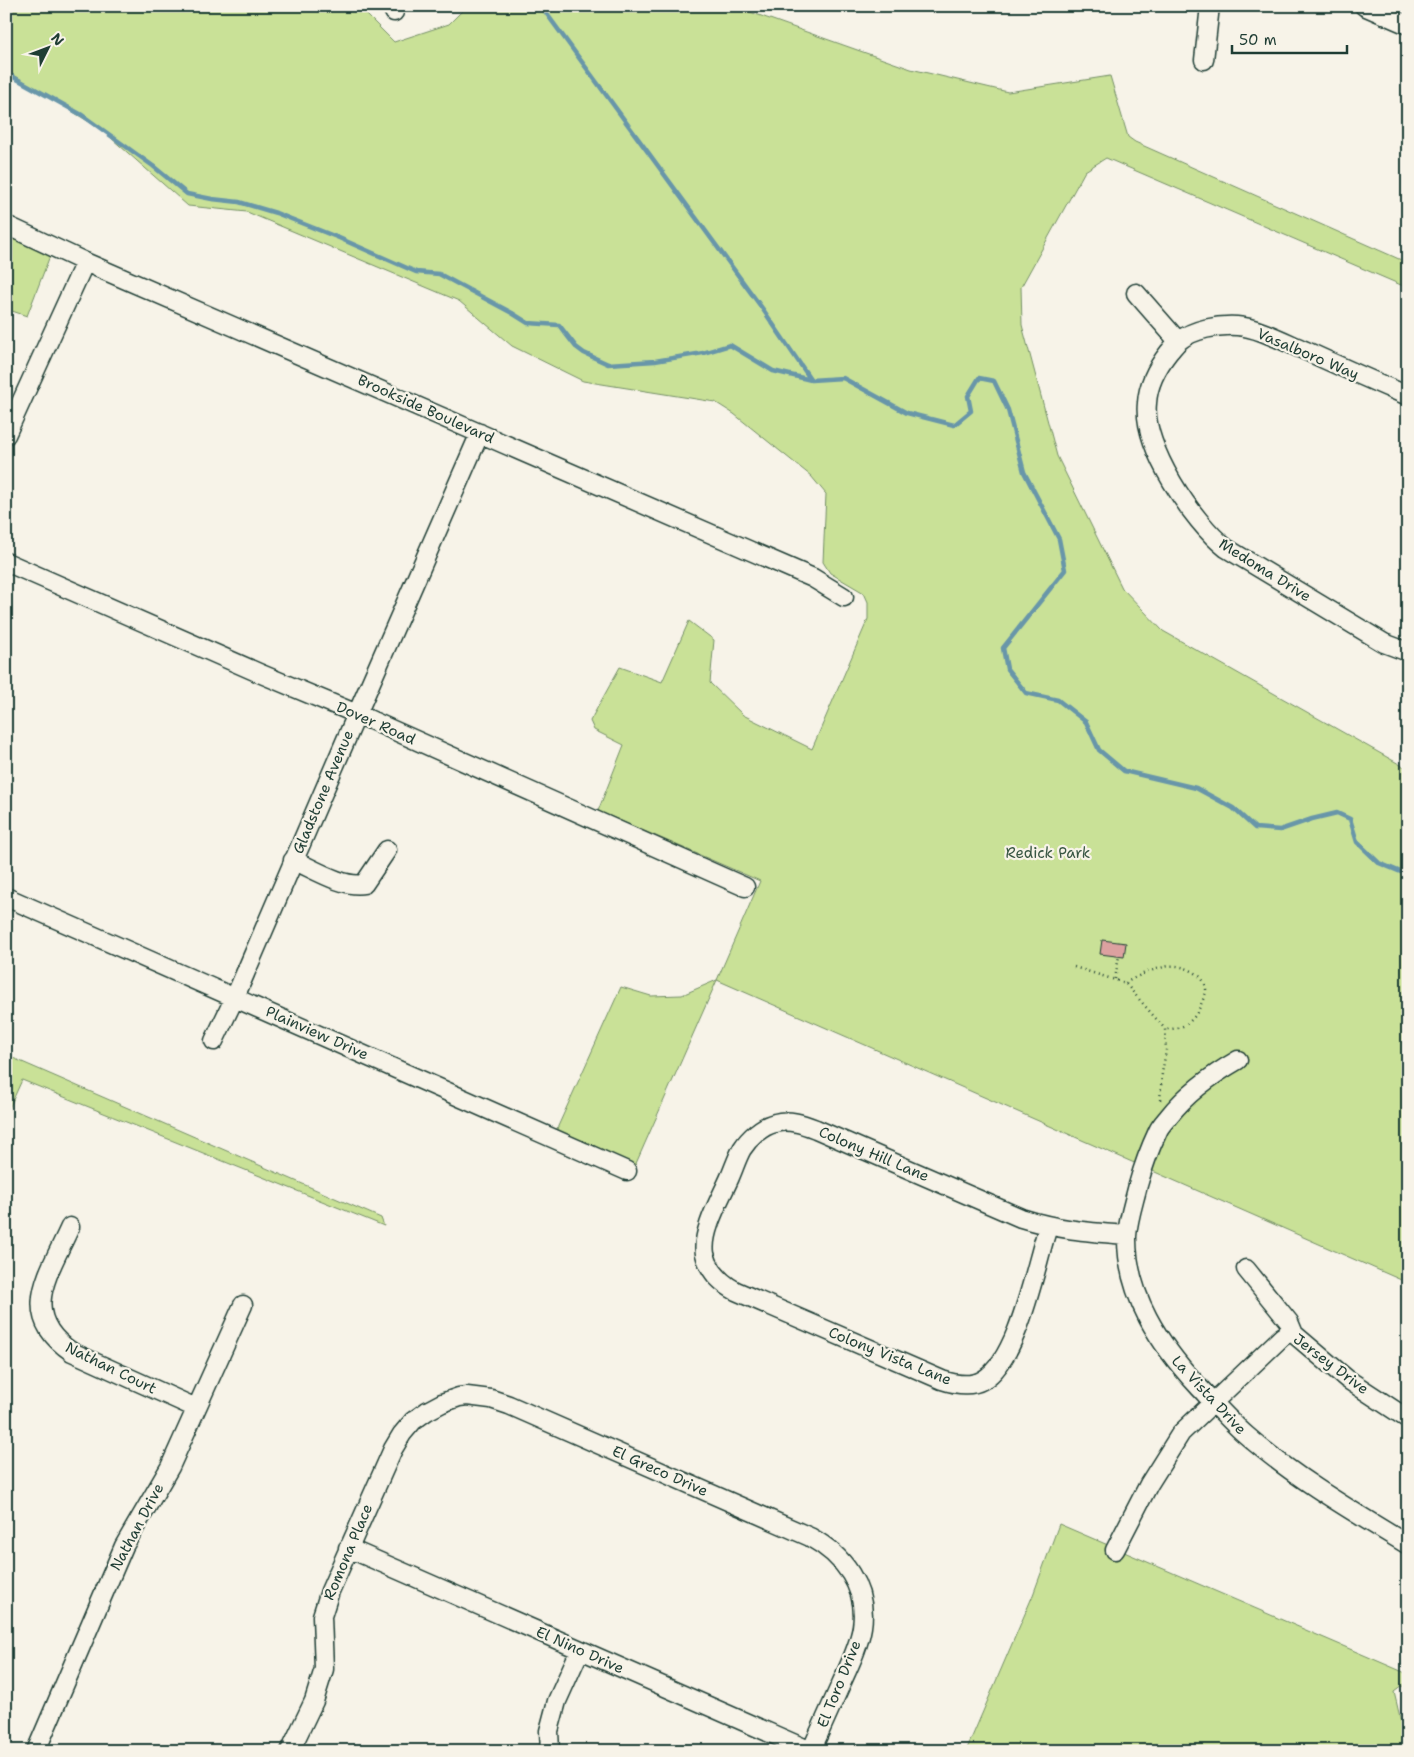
<svg xmlns="http://www.w3.org/2000/svg" width="1414" height="1757" font-family="'Shantell Sans',sans-serif">
<style>
.green{fill:#c9e197;stroke:#748f66}
.lines{fill:none;stroke-linecap:round;stroke-linejoin:round}
.stream{stroke:#6796a9;stroke-width:4.5}
.building{fill:#dca1a0;stroke:#1f3d34}
.minor-casing{stroke:#1f3d34;stroke-width:21}
.path{stroke:#1f3d34;stroke-width:2.5;stroke-dasharray:1 4;stroke-linecap:butt}
.minor{stroke:#f7f3e8;stroke-width:18}
.labels{text-anchor:middle;stroke-width:4.5;stroke-linejoin:round;paint-order:stroke}
.street-label{font-size:15px;fill:#1f3d34;stroke:#f7f3e8}
.park-label{font-size:15px;fill:#385643;stroke:#f7f3e8}
</style>
<rect width="100%" height="100%" fill="#f7f3e8"/>
<filter id="ink" filterUnits="userSpaceOnUse"><feTurbulence type="fractalNoise" baseFrequency=".02" numOctaves="2"/><feDisplacementMap in="SourceGraphic" scale="10" xChannelSelector="R" yChannelSelector="G"/><feConvolveMatrix kernelMatrix="1 2 1 2 8 2 1 2 1" color-interpolation-filters="sRGB"/></filter>
<g filter="url(#ink)">
<path class="green" d="M 6,6 L 358,6 L 394,42 L 449,24 L 467,6 L 733,6 L 911,69 L 1008,92 L 1110,76 L 1128,137 L 1135,142 L 1408,263 L 1408,288 L 1106,158 L 1085,171 L 1021,287 L 1022,325 L 1057,456 L 1122,588 L 1163,631 L 1408,769 L 1408,1283 L 717,980 L 634,1168 L 555,1133 L 621,987 L 651,996 L 682,995 L 717,980 L 760,881 L 598,811 L 624,745 L 594,730 L 590,721 L 620,667 L 662,682 L 689,621 L 714,640 L 710,683 L 743,715 L 812,749 L 868,619 L 868,602 L 864,593 L 830,573 L 823,562 L 826,494 L 811,476 L 734,414 L 715,402 L 583,381 L 512,346 L 459,301 L 247,212 L 188,206 L 102,130 L 6,70 Z
M 6,233 L 51,253 L 27,316 L 6,309 Z
M 6,1055 L 381,1218 L 384,1226 L 22,1080 L 6,1115 Z
M 1059,1524 L 1408,1674 L 1408,1689 L 1402,1686 L 1394,1692 L 1408,1751 L 966,1751 L 1033,1595 Z"/>
<g class="lines">
<path class="stream" d="M 541,6 L 762,308 L 811,380
M 6,73 L 82,115 L 153,166 L 187,194 L 212,199 L 239,202 L 276,213 L 339,238 L 416,272 L 439,274 L 512,313 L 528,323 L 559,325 L 576,347 L 584,353 L 608,364 L 655,361 L 703,353 L 730,345 L 773,371 L 811,380 L 843,378 L 907,413 L 954,425 L 971,411 L 968,396 L 979,378 L 994,381 L 1008,410 L 1024,472 L 1059,539 L 1065,570 L 1003,648 L 1007,669 L 1026,693 L 1058,700 L 1086,722 L 1099,750 L 1124,771 L 1196,788 L 1233,808 L 1255,828 L 1280,830 L 1312,819 L 1337,813 L 1350,819 L 1357,842 L 1379,863 L 1408,875"/>
</g>
<path class="building" d="M 1102,940 L 1126,943 L 1124,957 L 1100,954 Z"/>
<g class="lines">
<g class="minor-casing">
<path id="minor" d="M 392,6 L 394,12
M 1364,6 L 1408,25
M 1204,60 L 1210,6
M 6,225 L 85,262 L 813,578 L 844,597
M 1136,293 L 1178,341
M 1408,396 C 1373,381 1339,366 1304,350 C 1285,342 1257,327 1237,326 C 1218,325 1193,329 1179,341 C 1175,344 1172,349 1169,352 C 1158,366 1148,385 1147,403 C 1142,447 1193,522 1226,548 L 1384,643 L 1408,652
M 6,435 L 85,262
M 6,562 L 259,673 L 357,714 L 745,887
M 293,860 C 312,868 343,888 364,884 L 387,850
M 6,897 L 627,1171
M 214,1041 L 235,997 L 357,714 L 480,433
M 1238,1060 C 1212,1075 1188,1092 1169,1116 C 1165,1121 1160,1126 1158,1131 C 1150,1148 1143,1167 1138,1185 C 1134,1202 1128,1219 1127,1236 C 1126,1295 1160,1345 1198,1386 C 1213,1402 1229,1420 1246,1435 C 1295,1478 1352,1511 1408,1545
M 70,1227 C 49,1274 17,1315 72,1352 L 196,1408
M 1048,1227 C 1035,1266 1019,1359 983,1380 C 971,1387 954,1384 942,1380 L 736,1291 C 721,1283 709,1271 705,1254 C 701,1231 721,1198 730,1177 C 734,1168 737,1158 742,1149 C 749,1138 762,1126 775,1123 C 789,1119 803,1124 816,1129 L 1021,1218 C 1059,1230 1089,1232 1127,1235
M 1246,1269 L 1289,1322 L 1294,1334
M 348,1548 L 811,1751
M 1115,1550 L 1149,1484 L 1181,1433 L 1282,1337 L 1288,1333 L 1294,1334 L 1347,1379 L 1408,1419
M 36,1751 L 124,1546 L 170,1467 L 243,1305
M 290,1751 L 314,1701 L 324,1669 L 322,1616 L 330,1591 L 393,1449 L 402,1434 L 413,1421 L 427,1411 L 442,1403 L 459,1397 L 467,1396 L 491,1399 L 509,1405 L 810,1537 C 843,1555 868,1587 862,1627 C 859,1646 849,1666 841,1684 C 831,1706 821,1729 811,1751
M 550,1751 L 549,1731 L 557,1701 L 580,1650"/>
</g>
<path class="path" d="M 1074,967 L 1125,983 L 1165,1029 L 1166,1051 L 1162,1073 L 1160,1101
M 1115,979 L 1119,956
M 1125,983 C 1139,975 1153,969 1169,966 C 1182,964 1207,974 1206,991 C 1206,994 1203,999 1202,1002 C 1195,1020 1185,1030 1165,1029"/>
<use href="#minor" class="minor"/>
</g>
</g>
<g class="labels">
<g class="street-label">
<text transform="translate(1308 354) rotate(23)" y="5">Vasalboro Way</text>
<text transform="translate(426 409) rotate(24)" y="5">Brookside Boulevard</text>
<text transform="translate(1265 570) rotate(32)" y="5">Medoma Drive</text>
<text transform="translate(376 723) rotate(24)" y="5">Dover Road</text>
<text transform="translate(323 792) rotate(-67)" y="5">Gladstone Avenue</text>
<text transform="translate(317 1033) rotate(24)" y="5">Plainview Drive</text>
<text transform="translate(874 1154) rotate(23)" y="5">Colony Hill Lane</text>
<text transform="translate(890 1356) rotate(22)" y="5">Colony Vista Lane</text>
<text transform="translate(1331 1364) rotate(37)" y="5">Jersey Drive</text>
<text transform="translate(111 1368) rotate(26)" y="5">Nathan Court</text>
<text transform="translate(1209 1395) rotate(47)" y="5">La Vista Drive</text>
<text transform="translate(660 1471) rotate(24)" y="5">El Greco Drive</text>
<text transform="translate(137 1527) rotate(-62)" y="5">Nathan Drive</text>
<text transform="translate(348 1552) rotate(-67)" y="5">Romona Place</text>
<text transform="translate(580 1650) rotate(24)" y="5">El Nino Drive</text>
<text transform="translate(839 1684) rotate(-68)" y="5">El Toro Drive</text>
</g>
<g class="park-label">
<text x="1048" y="858">Redick Park</text>
</g>
</g>
<rect width="1414" height="1757" fill="none" stroke="#f7f3e8" stroke-width="25"/>
<rect x="12" y="12" width="1389" height="1732" fill="none" stroke="#1f3d34" stroke-width="2" filter="url(#ink)"/>
<g transform="translate(48 48) rotate(48)" stroke="#f7f3e8" stroke-width="4" paint-order="stroke">
<path d="M0-4L9 19L0 12L-9 19Z" fill="#1f3d34"/>
<text y="-8" font-size="14" font-weight="bold" text-anchor="middle" fill="#1f3d34">N</text>
</g>
<path d="M1232 45v8h115v-8" fill="none" stroke="#1f3d34" stroke-width="2.5"/>
<text x="1239" y="45" font-size="15" fill="#1f3d34" stroke="#f7f3e8" stroke-width="4" paint-order="stroke">50 m</text>
</svg>
